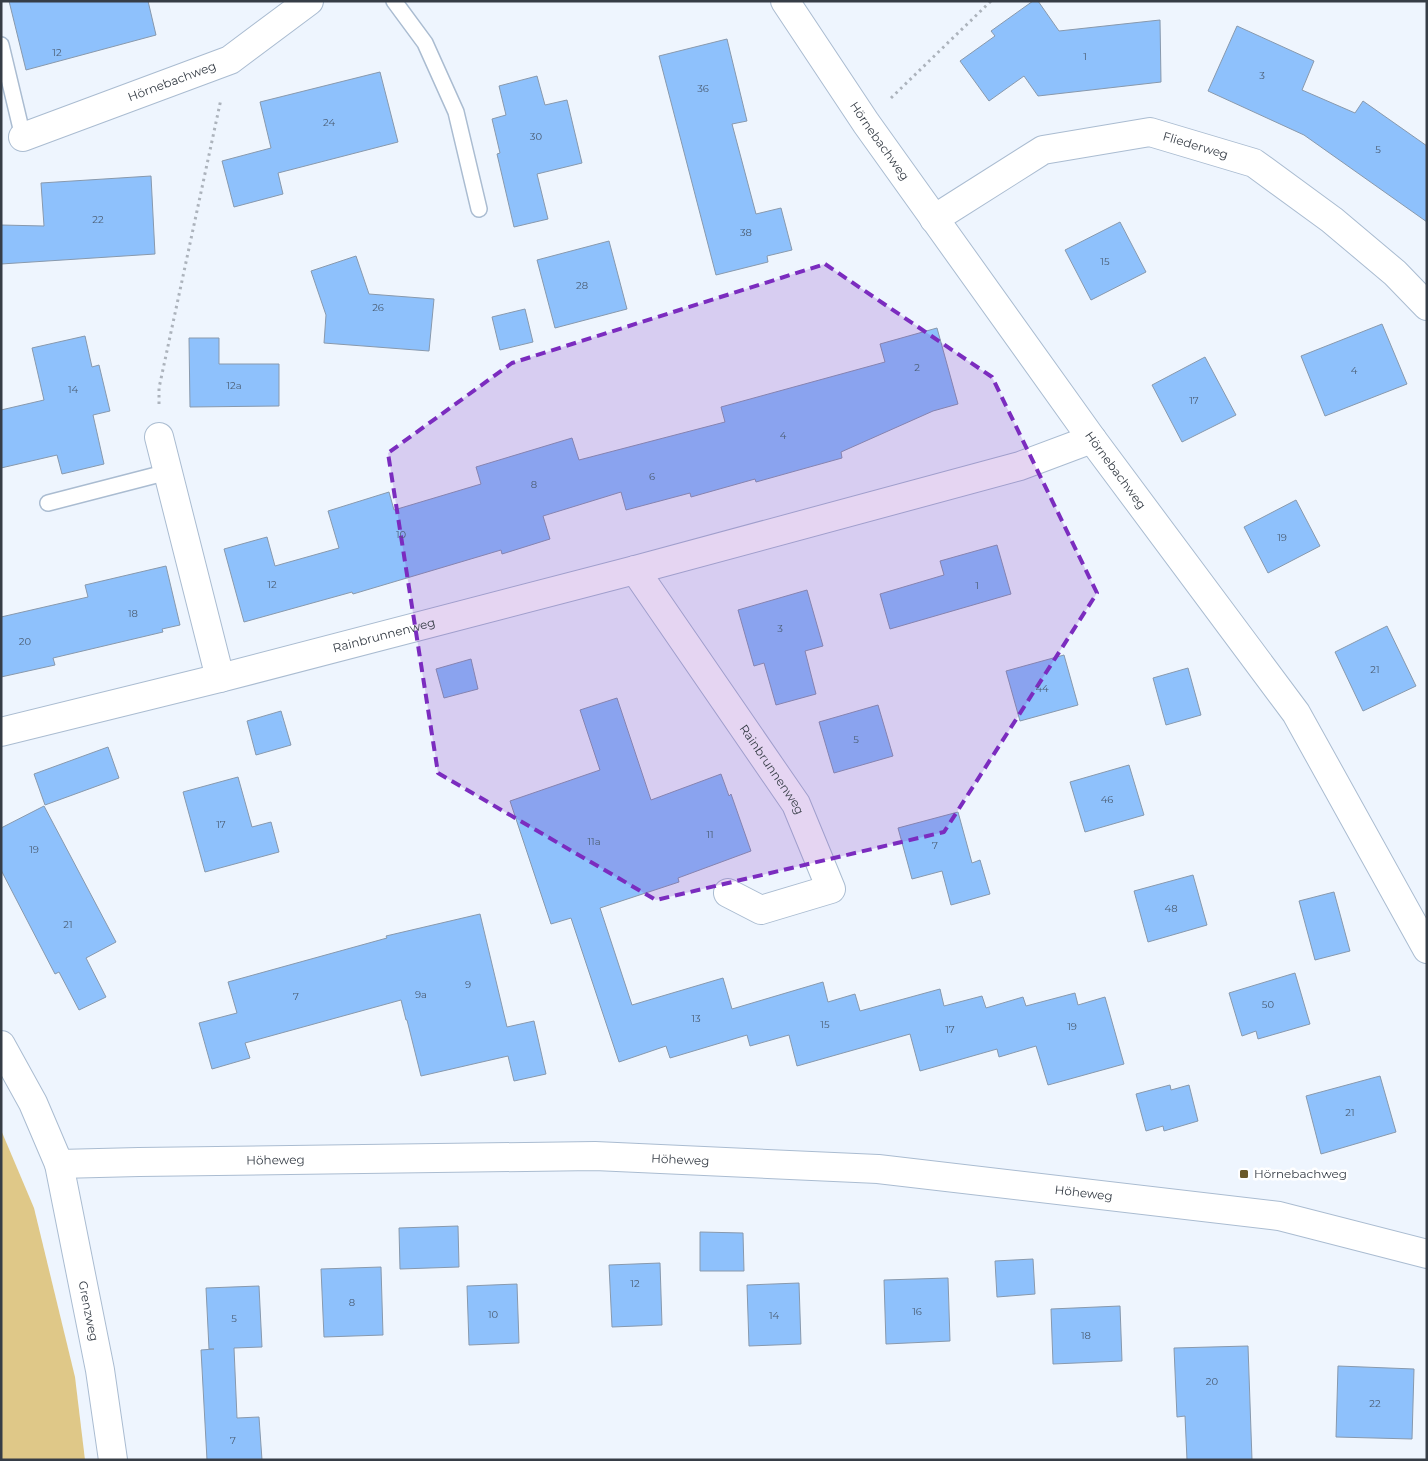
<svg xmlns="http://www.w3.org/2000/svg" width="1428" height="1461" font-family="Montserrat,sans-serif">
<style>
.green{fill:#dfc888}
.building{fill:#8ec1fc;stroke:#8899ad}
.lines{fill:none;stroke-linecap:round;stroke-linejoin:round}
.service-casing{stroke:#aabcd1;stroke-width:18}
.minor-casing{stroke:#aabcd1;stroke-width:30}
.tertiary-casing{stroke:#aabcd1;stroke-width:30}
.path{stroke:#acb3bc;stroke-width:3;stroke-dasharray:2.5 4;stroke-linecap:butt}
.service{stroke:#fff;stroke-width:15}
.minor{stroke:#fff;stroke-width:28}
.tertiary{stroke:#fff;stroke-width:28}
.marked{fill:#7b2cbf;fill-opacity:0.2;stroke:#7b2cbf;stroke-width:4;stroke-dasharray:10 6;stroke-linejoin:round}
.poi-dot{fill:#6c5a28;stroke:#fff;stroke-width:2}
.labels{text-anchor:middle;stroke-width:5;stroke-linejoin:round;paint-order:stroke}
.number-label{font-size:10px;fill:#4c5e74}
.street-label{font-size:12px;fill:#363d46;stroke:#fff}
.poi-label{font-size:12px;fill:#363d46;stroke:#fff;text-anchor:start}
</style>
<rect width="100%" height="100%" fill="#eef5fe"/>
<path class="green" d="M 1,1130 L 34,1208 L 75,1377 L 85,1460 L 1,1460 Z"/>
<path class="building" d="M 9,1 L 148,1 L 156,35 L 26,70 Z
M 1033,1 L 1038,1 L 1059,31 L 1160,20 L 1161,82 L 1038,96 L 1024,76 L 989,101 L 960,61 L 995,36 L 991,31 Z
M 1237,26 L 1314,61 L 1302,90 L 1355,113 L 1363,101 L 1427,146 L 1427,222 L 1304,135 L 1208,91 Z
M 727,39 L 747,121 L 732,124 L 756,214 L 781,208 L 792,250 L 767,256 L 768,262 L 716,275 L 659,56 Z
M 380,72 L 398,142 L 278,173 L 283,194 L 234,207 L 222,161 L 271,148 L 260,102 Z
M 537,76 L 545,105 L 567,100 L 582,163 L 537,174 L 548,219 L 514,227 L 497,154 L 500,153 L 492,119 L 506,115 L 499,86 Z
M 151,176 L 155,254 L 1,264 L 1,225 L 44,226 L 41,183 Z
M 1120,222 L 1146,272 L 1091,300 L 1065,250 Z
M 609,241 L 627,309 L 555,328 L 537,260 Z
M 356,256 L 369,294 L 434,299 L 429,351 L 324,343 L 326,315 L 311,271 Z
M 525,309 L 533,342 L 500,350 L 492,317 Z
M 1382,324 L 1407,384 L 1325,416 L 1301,356 Z
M 937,328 L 958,404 L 933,411 L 841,452 L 842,458 L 756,482 L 755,479 L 691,497 L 690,493 L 626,510 L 621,492 L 543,516 L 550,539 L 502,554 L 501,550 L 353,594 L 352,592 L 244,622 L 224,549 L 267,537 L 275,566 L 339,548 L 328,511 L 389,492 L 394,510 L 481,484 L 476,467 L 572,438 L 579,460 L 725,422 L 721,407 L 885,362 L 880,344 Z
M 85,336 L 92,367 L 99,365 L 110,411 L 93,415 L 104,464 L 62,474 L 57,455 L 1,468 L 1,410 L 44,400 L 32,348 Z
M 189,338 L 219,338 L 219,364 L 279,364 L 279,406 L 190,407 Z
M 1205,357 L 1236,415 L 1182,442 L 1152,385 Z
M 1296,500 L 1320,546 L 1268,573 L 1244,527 Z
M 997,545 L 1011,594 L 890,629 L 880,594 L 944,575 L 940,561 Z
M 166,566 L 180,625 L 162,629 L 163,632 L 53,658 L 55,665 L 1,677 L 1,617 L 88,597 L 85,585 Z
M 807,590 L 823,646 L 805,651 L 816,694 L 776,705 L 764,663 L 754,666 L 738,610 Z
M 1387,626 L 1416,686 L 1363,711 L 1335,652 Z
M 1064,655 L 1078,705 L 1020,721 L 1006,671 Z
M 471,659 L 478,689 L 444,698 L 436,669 Z
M 1188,668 L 1201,715 L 1166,725 L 1153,678 Z
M 617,698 L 651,800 L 721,774 L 729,796 L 731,794 L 751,851 L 678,878 L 679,882 L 600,908 L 632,1005 L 723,978 L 732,1009 L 823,982 L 828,1002 L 855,994 L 860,1011 L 940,989 L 944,1006 L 982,996 L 986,1008 L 1023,997 L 1026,1006 L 1075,993 L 1078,1005 L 1105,997 L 1124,1064 L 1048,1085 L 1036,1046 L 999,1057 L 997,1049 L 920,1071 L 910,1034 L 797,1066 L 789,1035 L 750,1046 L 747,1035 L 670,1058 L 666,1046 L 619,1062 L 571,918 L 551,924 L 510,801 L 600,770 L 580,710 Z
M 878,705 L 893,756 L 834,773 L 819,722 Z
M 281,711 L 291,745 L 256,755 L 247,721 Z
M 108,747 L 119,778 L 45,805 L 34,774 Z
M 1129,765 L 1144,815 L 1085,832 L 1070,782 Z
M 238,777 L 252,827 L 271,822 L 279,852 L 205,872 L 183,792 Z
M 44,806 L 116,942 L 86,958 L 106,997 L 79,1010 L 59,972 L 55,974 L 1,870 L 1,828 Z
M 958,812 L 972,863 L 980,860 L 990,894 L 951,905 L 942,871 L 912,879 L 898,828 Z
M 1193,875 L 1207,925 L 1148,942 L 1134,891 Z
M 1334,892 L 1350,951 L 1315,960 L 1299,901 Z
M 480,914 L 507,1027 L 534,1021 L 546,1074 L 514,1081 L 508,1056 L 421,1076 L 407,1020 L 406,1020 L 401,1000 L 245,1043 L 250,1058 L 212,1069 L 199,1023 L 237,1013 L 228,982 L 387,938 L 386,936 Z
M 1295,973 L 1310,1024 L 1258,1039 L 1256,1031 L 1242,1036 L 1229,993 Z
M 1380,1076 L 1396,1132 L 1321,1154 L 1306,1096 Z
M 1170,1085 L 1171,1090 L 1189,1085 L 1198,1121 L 1164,1131 L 1163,1126 L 1146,1131 L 1136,1094 Z
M 458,1226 L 459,1267 L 400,1269 L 399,1228 Z
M 700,1232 L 743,1233 L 744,1271 L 700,1271 Z
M 1033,1259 L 1035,1294 L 997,1297 L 995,1261 Z
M 660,1263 L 662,1325 L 612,1327 L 609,1265 Z
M 381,1267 L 383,1335 L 324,1337 L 321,1269 Z
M 948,1278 L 950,1341 L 886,1344 L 884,1280 Z
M 799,1283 L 801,1344 L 749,1346 L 747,1285 Z
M 517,1284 L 519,1343 L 469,1345 L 467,1286 Z
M 259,1286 L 262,1347 L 234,1348 L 237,1418 L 259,1417 L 262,1460 L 207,1460 L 201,1350 L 214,1349 L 209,1349 L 206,1288 Z
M 1120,1306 L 1122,1361 L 1053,1364 L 1051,1309 Z
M 1248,1346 L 1252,1460 L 1187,1460 L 1185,1416 L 1177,1417 L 1174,1348 Z
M 1338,1366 L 1414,1369 L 1412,1439 L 1336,1437 Z"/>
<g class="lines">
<g class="service-casing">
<path id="service" d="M 394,1 L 425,43 L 456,112 L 479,209
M 1,45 L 23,137
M 48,503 L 168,472"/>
</g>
<g class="minor-casing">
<g id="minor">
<path id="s1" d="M 785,1 L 866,123 L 1092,439 L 1296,713 L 1427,949"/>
<path id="s2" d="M 23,137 L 230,60 L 309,1"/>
<path id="s3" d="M 934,219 L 1043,150 L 1150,132 L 1254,163 L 1332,220 L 1395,273 L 1427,306"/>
<path d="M 159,437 L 220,678"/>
<path id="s4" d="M 635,570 L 796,804 L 831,889 L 761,910 L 728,893"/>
<path id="s5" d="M 1,732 L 220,678 L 635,570 L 1020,466 L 1092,439"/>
<path id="s6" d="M 59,1164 L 100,1370 L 113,1460"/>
</g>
</g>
<g class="tertiary-casing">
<g id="tertiary">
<path id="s7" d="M 1,1045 L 33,1103 L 59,1164 L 139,1162 L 595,1156 L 878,1169 L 1279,1216 L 1427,1254"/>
</g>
</g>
<path class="path" d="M 891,98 L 991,1
M 159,404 L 159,388 L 221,99"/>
<use href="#service" class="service"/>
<use href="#minor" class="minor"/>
<use href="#tertiary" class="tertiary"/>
</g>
<path class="marked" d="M 825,264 L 992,377 L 1097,593 L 944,832 L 656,900 L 438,773 L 388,453 L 512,363 Z"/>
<rect class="poi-dot" x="1239" y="1169" width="10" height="10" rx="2.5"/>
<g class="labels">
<g class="number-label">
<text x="57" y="56">12</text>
<text x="1085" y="60">1</text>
<text x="1262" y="79">3</text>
<text x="703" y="92">36</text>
<text x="329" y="126">24</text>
<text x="536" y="140">30</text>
<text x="1378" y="153">5</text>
<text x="98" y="223">22</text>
<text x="746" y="236">38</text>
<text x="1105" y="265">15</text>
<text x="582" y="289">28</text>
<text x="378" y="311">26</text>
<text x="917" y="371">2</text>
<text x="1354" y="374">4</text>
<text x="234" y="389">12a</text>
<text x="73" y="393">14</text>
<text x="1194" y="404">17</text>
<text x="783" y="439">4</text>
<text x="652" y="480">6</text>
<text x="534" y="488">8</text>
<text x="401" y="538">10</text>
<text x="1282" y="541">19</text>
<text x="272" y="588">12</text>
<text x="977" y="589">1</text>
<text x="133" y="617">18</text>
<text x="780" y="632">3</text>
<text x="25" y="645">20</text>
<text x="1375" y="673">21</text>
<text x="1042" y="692">44</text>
<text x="856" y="743">5</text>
<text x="1107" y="803">46</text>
<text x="221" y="828">17</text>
<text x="710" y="838">11</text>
<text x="594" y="845">11a</text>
<text x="935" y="849">7</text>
<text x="34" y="853">19</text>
<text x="1171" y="912">48</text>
<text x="68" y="928">21</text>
<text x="468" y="988">9</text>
<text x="421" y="998">9a</text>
<text x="296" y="1000">7</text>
<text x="1268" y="1008">50</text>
<text x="696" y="1022">13</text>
<text x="825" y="1028">15</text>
<text x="1072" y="1030">19</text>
<text x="950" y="1033">17</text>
<text x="1350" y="1116">21</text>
<text x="635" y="1287">12</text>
<text x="352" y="1306">8</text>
<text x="917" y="1315">16</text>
<text x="493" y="1318">10</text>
<text x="774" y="1319">14</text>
<text x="234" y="1322">5</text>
<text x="1086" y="1339">18</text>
<text x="1212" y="1385">20</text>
<text x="1375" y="1407">22</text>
<text x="233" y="1444">7</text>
</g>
<g class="street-label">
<text dy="4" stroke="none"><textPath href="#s2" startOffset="159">Hörnebachweg</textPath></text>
<text dy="4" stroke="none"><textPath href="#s1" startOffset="169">Hörnebachweg</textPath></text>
<text dy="4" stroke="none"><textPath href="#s3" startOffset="285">Fliederweg</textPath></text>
<text dy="4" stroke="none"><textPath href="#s1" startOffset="574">Hörnebachweg</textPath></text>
<text dy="4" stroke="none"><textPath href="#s5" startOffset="395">Rainbrunnenweg</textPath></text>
<text dy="4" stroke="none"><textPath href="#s4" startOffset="242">Rainbrunnenweg</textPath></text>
<text dy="4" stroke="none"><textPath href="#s7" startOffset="349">Höheweg</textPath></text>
<text dy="4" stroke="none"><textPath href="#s7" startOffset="754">Höheweg</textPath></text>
<text dy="4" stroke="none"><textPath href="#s7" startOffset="1159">Höheweg</textPath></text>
<text dy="4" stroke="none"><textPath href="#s6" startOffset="150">Grenzweg</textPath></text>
</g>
<g class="poi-label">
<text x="1254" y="1178">Hörnebachweg</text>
</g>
</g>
<rect width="1428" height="1461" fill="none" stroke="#363d46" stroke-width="5"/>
</svg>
